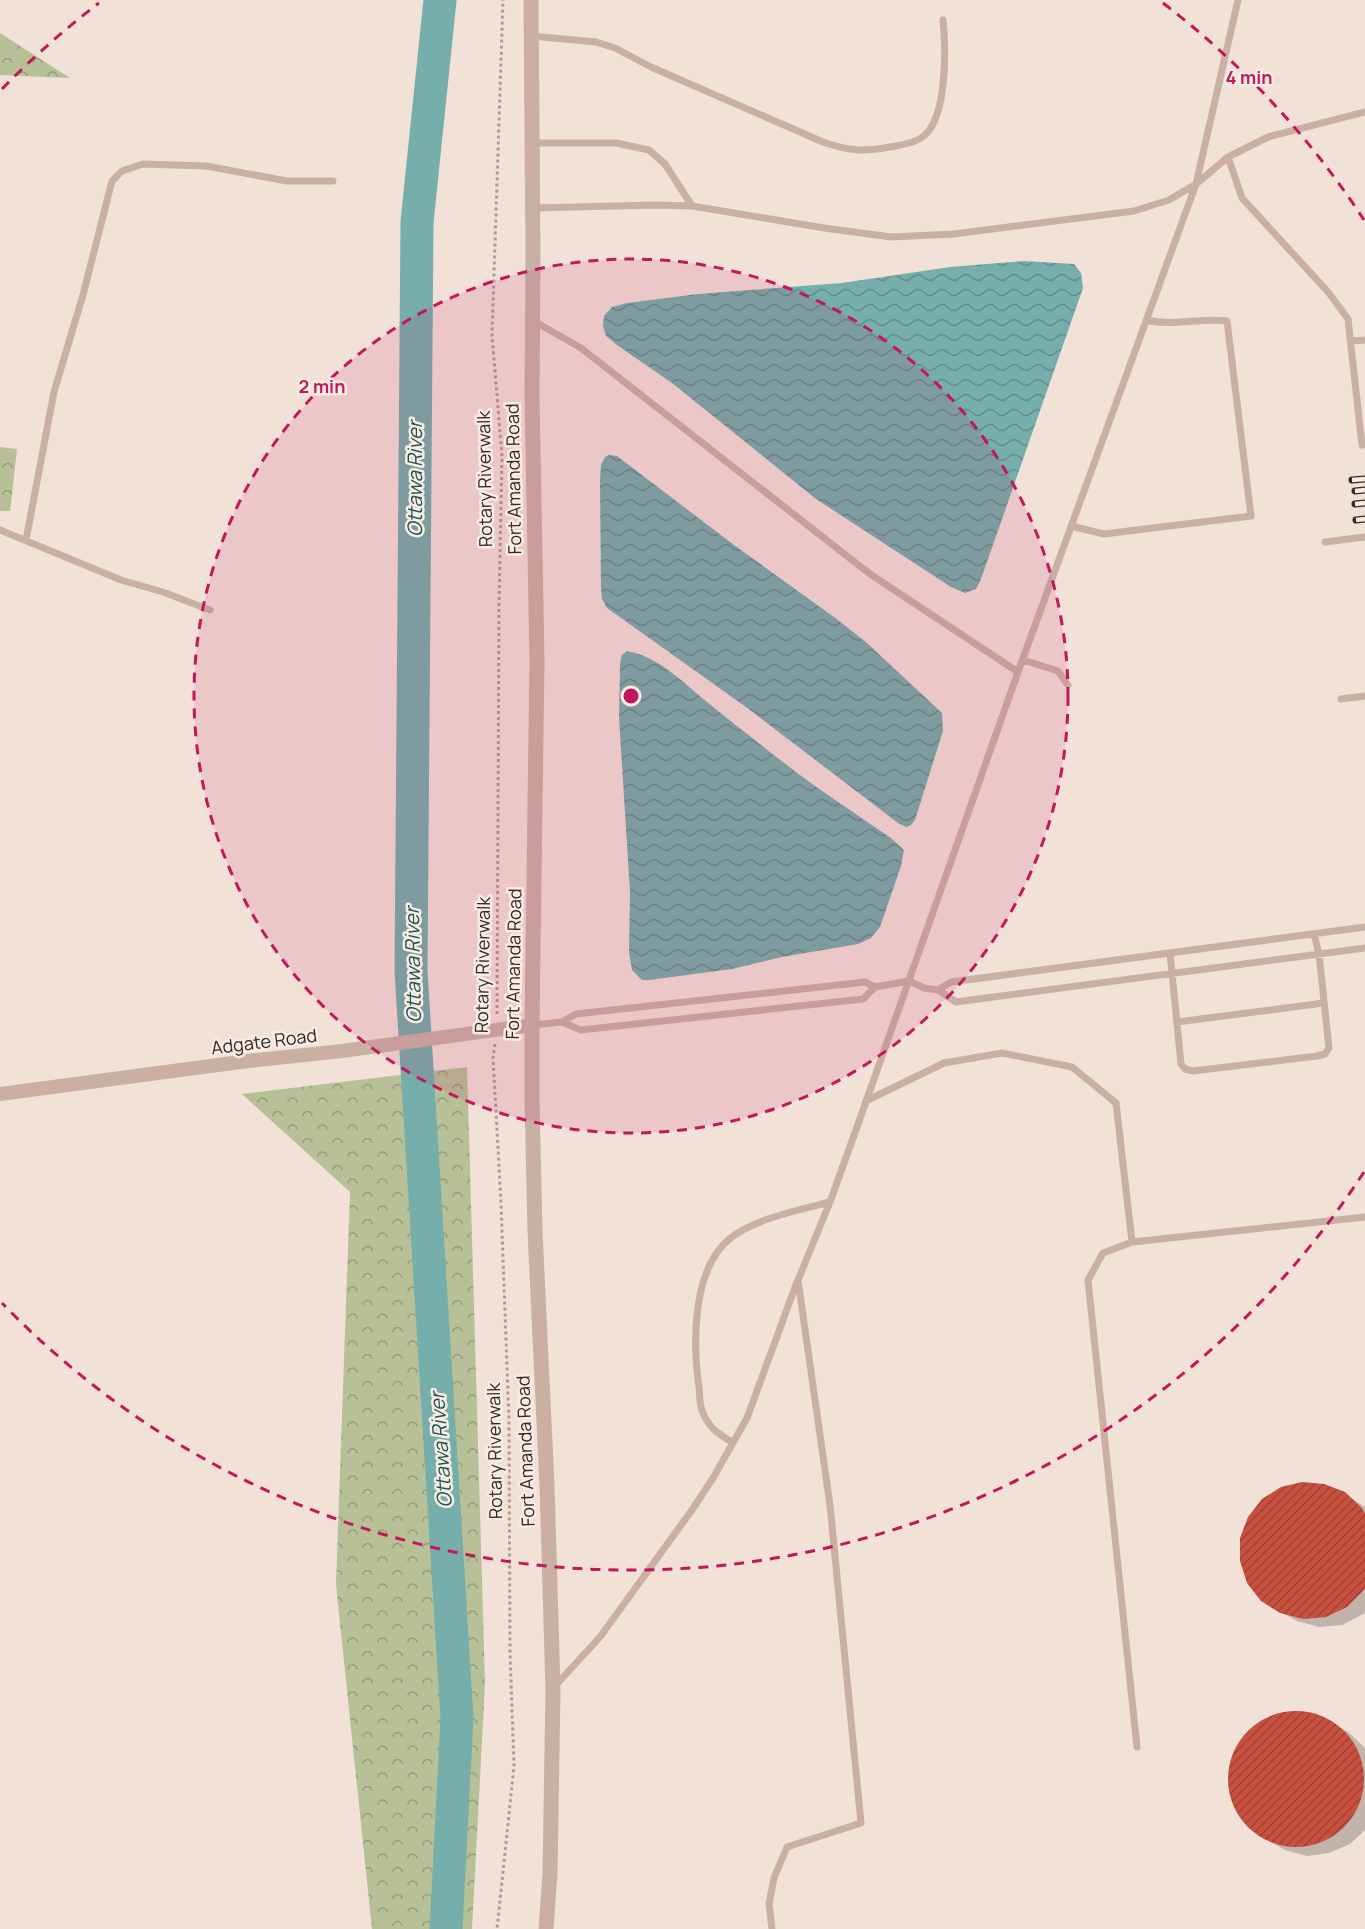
<svg xmlns="http://www.w3.org/2000/svg" width="1365" height="1929" font-family="Manrope,sans-serif">
<style>
.forest{fill:url(#forest-crowns)}
.water{fill:url(#water-waves)}
.shadow{fill:#0003}
.lines{fill:none;stroke-linecap:round;stroke-linejoin:round}
.river{stroke:#75aeaa;stroke-width:33}
.building{fill:url(#building-hatch)}
.path{stroke:#b49a8d;stroke-width:3;stroke-dasharray:3 3;stroke-linecap:butt}
.service{stroke:#c9b0a3;stroke-width:7}
.minor{stroke:#c9b0a3;stroke-width:14}
.tertiary{stroke:#c9b0a3;stroke-width:15}
.rail-casing{stroke:#332825;stroke-width:7}
.rail{stroke:#f9ece3;stroke-width:4.5;stroke-dasharray:14;stroke-linecap:butt}
.ring{fill:none;stroke:#c2185b;stroke-width:3;stroke-dasharray:10 8}
.labels{text-anchor:middle;stroke-width:5;stroke-linejoin:round;paint-order:stroke}
.street-label{font-size:18px;fill:#332825;stroke:#f9ece3}
.water-label{font-size:20px;font-style:italic;fill:#1a5552;stroke:#f9ece3}
.centre{fill:#c2185b;stroke:#f9ece3;stroke-width:3}
.ring-label{font-size:18px;text-anchor:middle;font-weight:bold;fill:#c2185b;stroke:#f9ece3;stroke-width:5;stroke-linejoin:round;paint-order:stroke}
</style>
<defs>
<pattern id="forest-crowns" width="20" height="18" patternUnits="userSpaceOnUse" patternTransform="scale(1.5)"><rect width="20" height="18" fill="#b7c097"/><path d="M2 6a3 3 0 1 1 6 0M12 15a3 3 0 1 1 6 0" fill="none" stroke="#959c7b"/></pattern>
<pattern id="water-waves" width="16" height="10" patternUnits="userSpaceOnUse" patternTransform="scale(1.5)"><rect width="16" height="10" fill="#75aeaa"/><path d="M0 5q4-4 8 0t8 0" fill="none" stroke="#618e8a"/></pattern>
<pattern id="building-hatch" width="6" height="6" patternUnits="userSpaceOnUse" patternTransform="scale(1.5)"><rect width="6" height="6" fill="#c8503e"/><path d="M-1 1l2-2M0 6l6-6M5 7l2-2" fill="none" stroke="#a34234"/></pattern>
</defs>
<rect width="100%" height="100%" fill="#f1e1d7"/>
<path class="forest" d="M 0,33 L 70,78 L 0,75 Z
M 0,447 L 17,449 L 10,511 L 0,511 Z
M 467,1067 L 485,1684 L 472,1929 L 372,1929 L 336,1585 L 350,1192 L 242,1094 Z"/>
<path class="water" d="M 1024,261 L 1074,264 L 1081,273 L 1083,288 L 981,579 L 976,589 L 965,593 L 951,587 L 816,499 L 672,383 L 617,345 L 606,336 L 603,326 L 604,316 L 612,307 L 627,303 L 698,294 L 842,283 L 950,267 Z
M 609,455 L 617,456 L 734,545 L 834,617 L 867,643 L 942,713 L 943,731 L 915,820 L 911,825 L 906,827 L 898,823 L 746,707 L 607,608 L 602,599 L 601,589 L 600,480 L 601,465 L 605,457 Z
M 627,651 C 658,656 685,684 707,702 C 732,722 757,742 783,762 C 817,789 855,813 891,838 L 904,850 L 901,866 L 880,927 L 871,938 L 858,944 L 782,957 L 732,969 L 649,980 L 642,980 L 632,970 L 629,952 L 630,892 L 619,718 L 620,664 L 622,655 Z"/>
<path class="shadow" d="M 1344,1494 L 1365,1507 L 1365,1613 L 1342,1625 L 1319,1627 L 1297,1621 L 1281,1612 Z
M 1290,1712 L 1312,1714 L 1332,1723 L 1348,1732 L 1365,1748 L 1365,1830 L 1350,1844 L 1329,1853 L 1307,1856 L 1285,1850 L 1269,1841 L 1250,1829 L 1236,1811 L 1229,1789 L 1230,1767 L 1237,1746 L 1251,1730 L 1269,1718 Z"/>
<g class="lines">
<path class="river" d="M 440,0 L 417,222 L 411,971 L 457,1718 L 446,1929"/>
</g>
<path class="building" d="M 1302,1482 L 1324,1484 L 1345,1492 L 1361,1507 L 1365,1513 L 1365,1588 L 1363,1591 L 1347,1607 L 1326,1617 L 1303,1619 L 1280,1613 L 1261,1601 L 1247,1583 L 1240,1561 L 1240,1538 L 1248,1517 L 1262,1499 L 1281,1487 Z
M1228 1779a68 68 0 1 1 136 0a68 68 0 1 1-136 0Z"/>
<g class="lines">
<path class="path" d="M 497,1014 L 499,606 L 502,456 L 492,335 L 503,0
M 495,1044 L 493,1057 L 501,1203 L 509,1421 L 510,1652 L 514,1766 L 497,1929"/>
<path class="service" d="M 531,36 L 596,42 L 615,48 L 651,67 L 823,142 C 849,151 863,152 890,147 C 901,145 916,143 925,135 C 947,115 946,49 943,20
M 532,143 L 616,143 L 649,150 L 665,164 L 692,206
M 1228,157 L 1242,198 L 1329,293 L 1348,319 L 1362,445 L 1365,444
M 533,208 L 656,205 L 692,206 L 824,228 L 891,237 L 954,234 L 1134,211 L 1169,200 L 1196,184 L 1228,157 L 1268,137 L 1365,112
M 532,320 L 581,348 L 870,574 L 1018,672
M 1351,341 L 1365,340
M 1071,526 L 1104,534 L 1251,516 L 1227,321 C 1200,317 1174,327 1147,320
M 0,530 L 121,580 L 163,592 L 210,610
M 26,540 L 54,392 L 83,295 L 112,181 L 122,171 L 143,164 L 206,166 L 287,181 L 333,181
M 1325,542 L 1365,537
M 1023,660 L 1058,671 L 1068,685
M 1341,699 L 1365,696
M 1170,953 L 1181,1064 L 1185,1069 L 1193,1071 L 1317,1056 L 1325,1054 L 1329,1048 L 1319,954 L 1314,934
M 938,990 L 951,982 L 1365,927
M 562,1022 L 581,1030 L 863,999 L 875,987
M 1177,1022 L 1324,1003
M 532,1025 L 562,1022 L 576,1014 L 865,982 L 875,987 L 909,981 L 924,988 L 938,990 L 956,1002 L 1365,948
M 866,1101 L 944,1063 L 1002,1053 L 1072,1067 L 1116,1103 L 1132,1242 L 1365,1217
M 1132,1242 L 1103,1253 L 1088,1280 L 1137,1747
M 732,1442 C 718,1434 707,1426 702,1410 C 699,1403 700,1394 699,1387 C 693,1345 692,1276 725,1243 C 747,1220 799,1210 830,1202
M 555,1686 L 600,1637 L 692,1510 L 713,1478 L 747,1418 L 797,1282
M 772,1929 L 769,1904 L 774,1878 L 787,1847 L 861,1823 L 830,1505 L 798,1280 L 830,1202 L 857,1127 L 1018,672 L 1196,184 L 1238,0"/>
<path class="minor" d="M 0,1094 L 248,1061 L 342,1051 L 532,1025"/>
<path class="tertiary" d="M 531,0 L 533,259 L 532,396 L 537,660 L 532,1025 L 532,1100 L 535,1231 L 547,1485 L 553,1689 L 550,1874 L 546,1929"/>
<g class="rail-casing">
<path id="rail" d="M 1352,480 L 1365,479
M 1355,491 L 1365,490
M 1355,504 L 1365,503
M 1356,520 L 1365,519"/>
</g>
<use href="#rail" class="rail"/>
</g>
<circle cx="631" cy="696" r="437" fill="#c2185b" fill-opacity=".12"/>
<g class="ring">
<circle cx="631" cy="696" r="437"/>
<path d="M1364 1172A874 874 0 0 1 2 1303M2 89A874 874 0 0 1 99 3M1163 3A874 874 0 0 1 1364 220"/>
</g>
<g class="labels">
<g class="street-label">
<text transform="translate(485 479) rotate(-91)" y="6">Rotary Riverwalk</text>
<text transform="translate(514 479) rotate(-91)" y="6">Fort Amanda Road</text>
<text transform="translate(514 964) rotate(-89)" y="6">Fort Amanda Road</text>
<text transform="translate(483 965) rotate(-89)" y="6">Rotary Riverwalk</text>
<text transform="translate(264 1042) rotate(-7)" y="6">Adgate Road</text>
<text transform="translate(495 1451) rotate(-91)" y="6">Rotary Riverwalk</text>
<text transform="translate(526 1451) rotate(-92)" y="6">Fort Amanda Road</text>
</g>
<g class="water-label">
<text transform="translate(415 479) rotate(-90)" y="7">Ottawa River</text>
<text transform="translate(413 965) rotate(-91)" y="7">Ottawa River</text>
<text transform="translate(441 1450) rotate(-94)" y="7">Ottawa River</text>
</g>
</g>
<circle cx="631" cy="696" r="9" class="centre"/>
<g class="ring-label">
<text x="1249" y="84">4 min</text>
<text x="322" y="393">2 min</text>
</g>
</svg>
